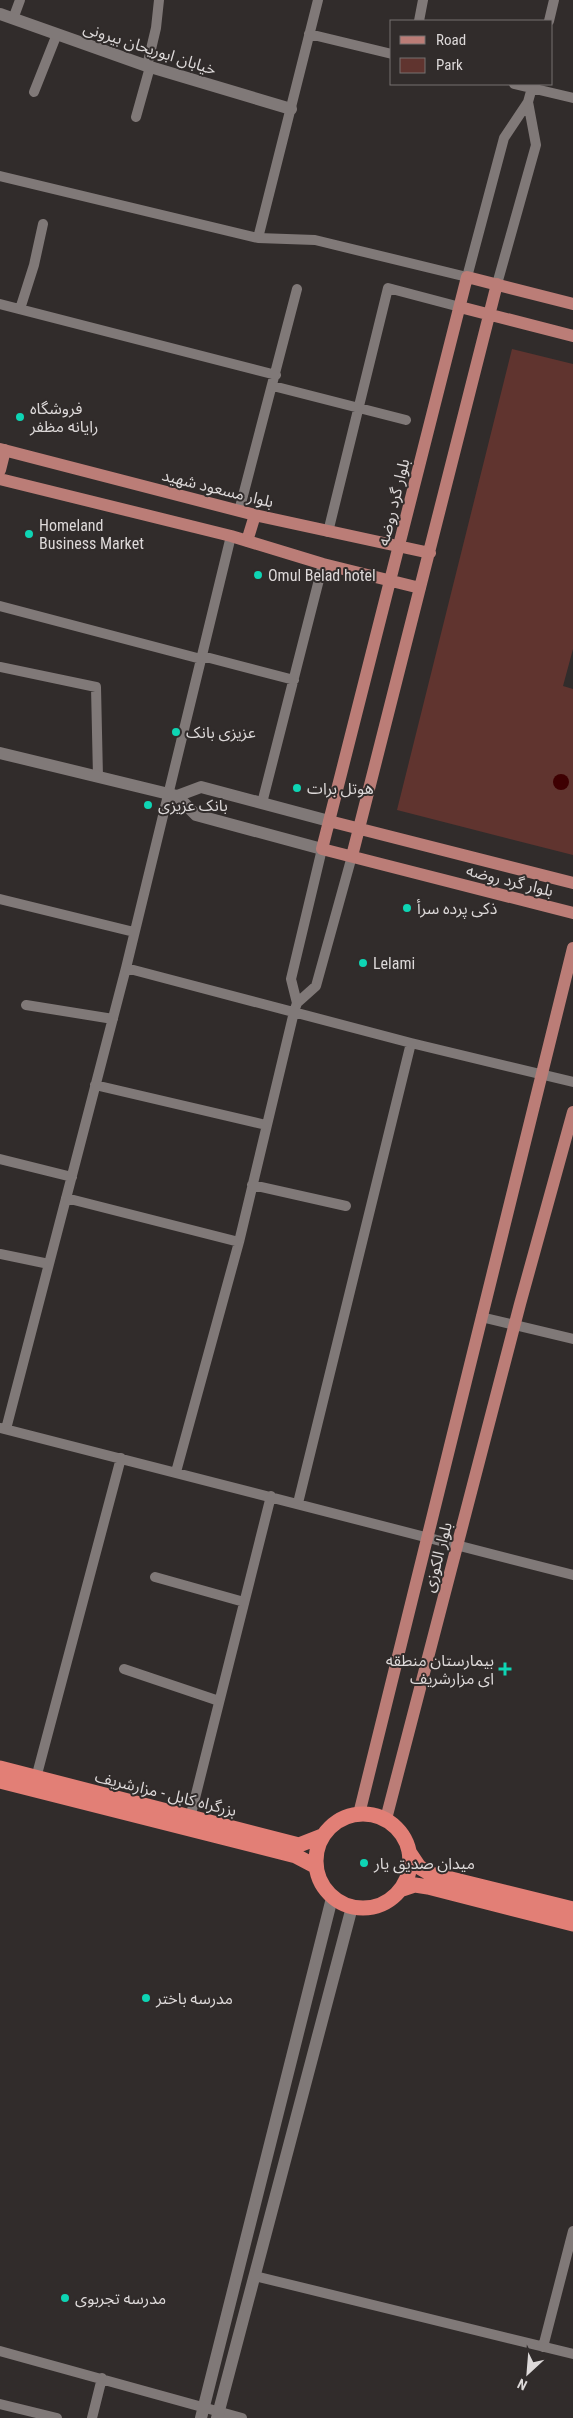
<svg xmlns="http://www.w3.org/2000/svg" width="573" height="2418" font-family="'Roboto Condensed','Noto Sans Arabic',sans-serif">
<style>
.green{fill:#60342f}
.water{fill:#3e0002}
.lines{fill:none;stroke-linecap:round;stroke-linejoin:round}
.street{stroke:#807978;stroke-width:10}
.secondary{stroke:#807978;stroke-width:12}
.primary{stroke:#bb7d77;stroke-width:12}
.highway{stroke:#e27f76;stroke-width:15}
.poi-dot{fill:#0ed5b4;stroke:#312c2b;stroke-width:2}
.labels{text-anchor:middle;stroke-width:4;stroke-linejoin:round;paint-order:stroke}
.street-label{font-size:16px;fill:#ddd9d9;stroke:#312c2b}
.poi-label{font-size:16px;fill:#ddd9d9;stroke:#312c2b;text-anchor:start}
</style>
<rect width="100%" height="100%" fill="#312c2b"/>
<path class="green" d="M 512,349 L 573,364 L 573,649 L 563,686 L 573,689 L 573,855 L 397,810 Z"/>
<path class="water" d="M553 782a8 8 0 1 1 16 0a8 8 0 1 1-16 0Z"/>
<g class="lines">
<path class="street" d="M 13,19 L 20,0
M 419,21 L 423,0
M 549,21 L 554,0
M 309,34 L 392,54
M 147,66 L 156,28 L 159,0
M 514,84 L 573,98
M 34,92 L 57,34
M 136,117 L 150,67
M 0,176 L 258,238 L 315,240 L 467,277 L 504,138 L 528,102 L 533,84
M 258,238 L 318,0
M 497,284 L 536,145 L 528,102
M 0,304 L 276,375
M 20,309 L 34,265 L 43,224
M 273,386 L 406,420
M 239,511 L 297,289
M 328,532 L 388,288 L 460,307
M 0,606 L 201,659
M 202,656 L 294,680
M 0,667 L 96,687 L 98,777
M 262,803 L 323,564
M 0,899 L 134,932
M 126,968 L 411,1043 L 573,1082
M 297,1003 L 291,979 L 322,849
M 26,1005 L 113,1019
M 95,1085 L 266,1125
M 0,1159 L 72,1177
M 252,1185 L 346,1206
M 66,1198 L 239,1242
M 0,1254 L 49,1264
M 481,1317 L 573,1339
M 1,1428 L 573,1575
M 6,1429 L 126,968 L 231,536
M 176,1472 L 239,1242 L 294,1012 L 297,1003 L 316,986 L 352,856
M 298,1503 L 411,1043
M 155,1577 L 244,1602
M 124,1669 L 219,1701
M 36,1778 L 121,1458
M 190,1818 L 271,1496
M 255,2276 L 573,2354
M 543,2347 L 573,2231
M 0,2351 L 242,2418
M 0,2404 L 57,2418
M 92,2418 L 102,2378"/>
<path class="secondary" d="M 0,14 L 147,66 L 291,109
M 0,753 L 177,796 L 196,815 L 322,849
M 177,796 L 201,787 L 329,821
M 201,2418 L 332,1898
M 217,2418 L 352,1907"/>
<path class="primary" d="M 573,304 L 467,277 L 322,849 L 573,913
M 460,307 L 573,336
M 0,449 L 255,515 L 430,553
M 0,470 L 5,450
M 0,479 L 231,536 L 323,564 L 420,588
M 247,541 L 255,515
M 329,821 L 573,883
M 352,856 L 497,284
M 359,1814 L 573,948
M 386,1819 L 520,1304 L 573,1112"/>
<path class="highway" d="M 0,1768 L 299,1845 L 322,1836
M 0,1781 L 296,1856 L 315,1866
M316 1861a47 47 0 1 1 94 0a47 47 0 1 1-94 0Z
M 409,1852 L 419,1867 L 431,1874 L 573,1909
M 400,1890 L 415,1885 L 428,1887 L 573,1924"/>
</g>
<g class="poi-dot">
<circle cx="20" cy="417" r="5"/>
<circle cx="29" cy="534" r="5"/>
<circle cx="258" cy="575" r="5"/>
<circle cx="176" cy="732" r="5"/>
<circle cx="297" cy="788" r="5"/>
<circle cx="148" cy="805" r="5"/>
<circle cx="407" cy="908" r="5"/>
<circle cx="363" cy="963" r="5"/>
<path d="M502.5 1661.5h5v5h5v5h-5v5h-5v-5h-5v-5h5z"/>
<circle cx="364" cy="1863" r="5"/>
<circle cx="146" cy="1998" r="5"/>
<circle cx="65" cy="2298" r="5"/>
</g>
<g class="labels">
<g class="street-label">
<text transform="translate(150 48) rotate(18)" y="6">خیابان ابوریحان بیرونی</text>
<text transform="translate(218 488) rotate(14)" y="6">بلوار مسعود شهید</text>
<text transform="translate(393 502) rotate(-76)" y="6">بلوار گرد روضه</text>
<text transform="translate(510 880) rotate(14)" y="6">بلوار گرد روضه</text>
<text transform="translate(437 1557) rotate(-75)" y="6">بلوار الکوزی</text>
<text transform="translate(166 1793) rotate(14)" y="6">بزرگراه کابل - مزارشریف</text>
</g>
<g class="poi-label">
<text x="30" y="414">فروشگاه<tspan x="30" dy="18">رایانه مظفر</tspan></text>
<text x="39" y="531">Homeland<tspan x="39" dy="18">Business Market</tspan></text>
<text x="268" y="581">Omul Belad hotel</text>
<text x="186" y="738">عزیزی بانک</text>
<text x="307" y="794">هوتل برات</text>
<text x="158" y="811">بانک عزیزی</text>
<text x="417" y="914">ذکی پرده سرأ</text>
<text x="373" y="969">Lelami</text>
<text x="494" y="1666" text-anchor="end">بیمارستان منطقه<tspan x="494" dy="18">ای مزارشریف</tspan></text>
<text x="374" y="1869">میدان صدیق یار</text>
<text x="156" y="2004">مدرسه باختر</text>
<text x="75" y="2304">مدرسه تجربوى</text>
</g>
</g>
<rect x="390" y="20" width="162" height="65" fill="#312c2b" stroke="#767171"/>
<rect x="400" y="36" width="25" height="8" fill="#bb7d77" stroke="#767171"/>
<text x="436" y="45" font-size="15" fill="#ddd9d9">Road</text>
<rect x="400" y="58" width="25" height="15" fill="#60342f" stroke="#767171"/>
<text x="436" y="70" font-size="15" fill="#ddd9d9">Park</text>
<g transform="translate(528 2373) rotate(206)" stroke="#312c2b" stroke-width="4" paint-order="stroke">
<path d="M0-4L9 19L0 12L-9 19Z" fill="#ddd9d9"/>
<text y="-8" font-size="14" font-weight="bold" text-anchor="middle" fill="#ddd9d9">N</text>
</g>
</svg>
